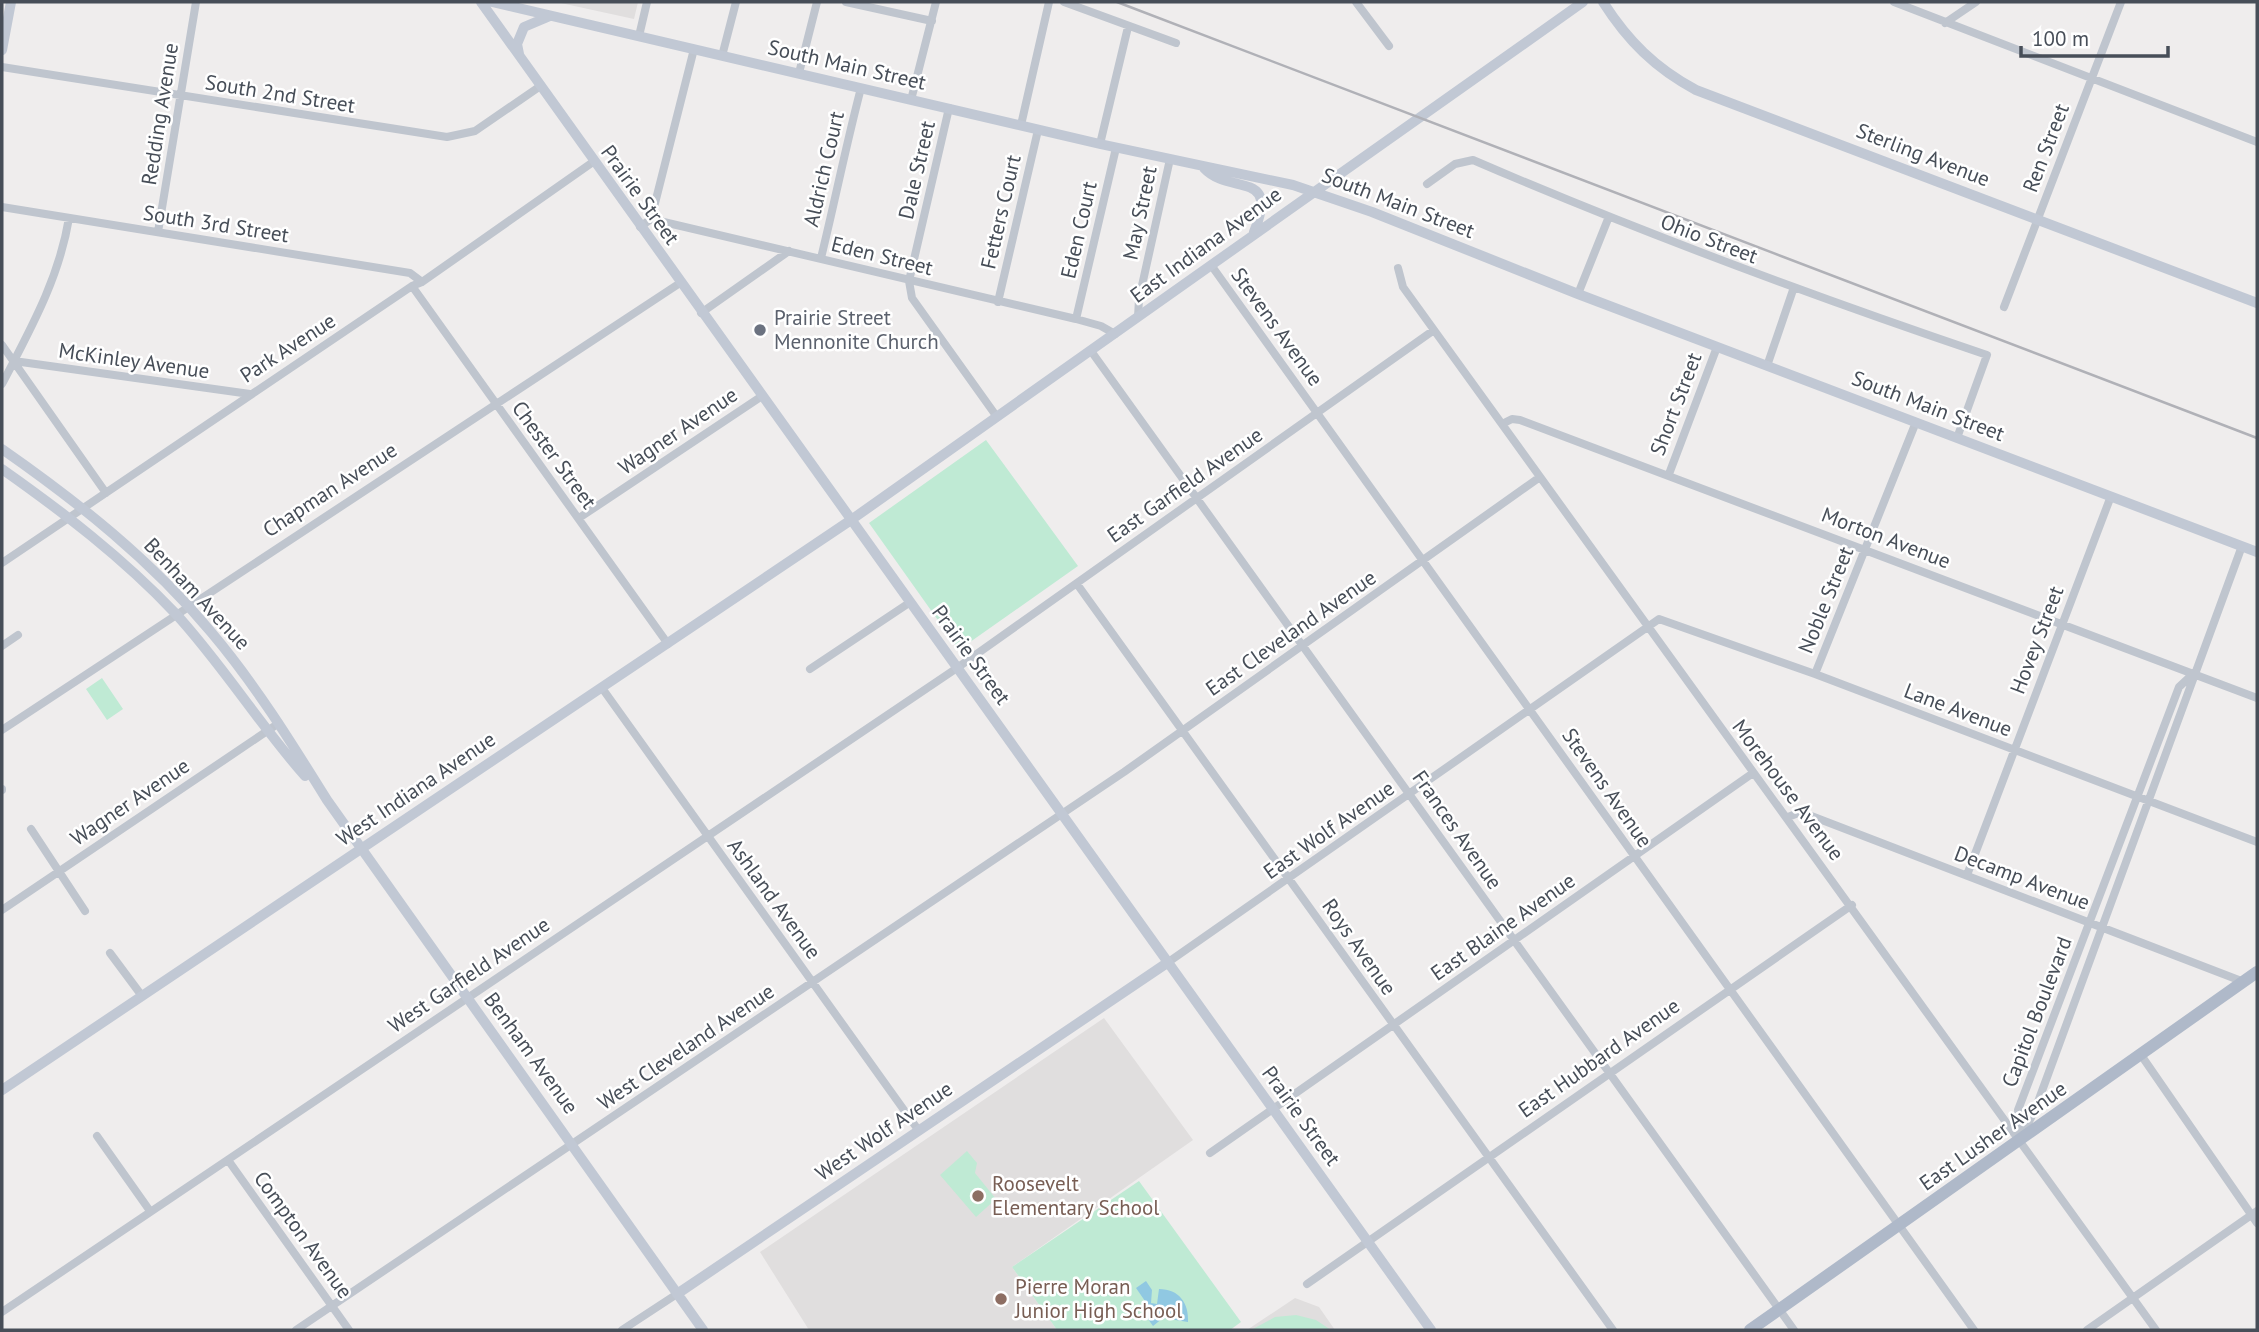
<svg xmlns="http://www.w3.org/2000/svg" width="2259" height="1332" font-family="'PT Sans',sans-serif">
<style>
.education{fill:#e0dede}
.green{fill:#bfead4}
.water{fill:#90c8e2}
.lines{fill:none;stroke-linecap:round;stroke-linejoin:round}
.street{stroke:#bfc5ce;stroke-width:8}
.secondary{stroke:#c1c8d4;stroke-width:10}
.primary{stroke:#afb9c9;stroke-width:12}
.rail{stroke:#b0b1b7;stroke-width:2.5}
.worship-dot{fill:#6b7280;stroke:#fff;stroke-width:2.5}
.education-dot{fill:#8d6e63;stroke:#fff;stroke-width:2.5}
.labels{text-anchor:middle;stroke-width:5;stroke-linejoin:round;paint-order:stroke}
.street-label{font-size:21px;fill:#474e58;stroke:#fff}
.worship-label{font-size:21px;fill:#5b616d;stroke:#fff;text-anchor:start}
.education-label{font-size:21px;fill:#785e54;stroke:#fff;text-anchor:start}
</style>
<rect width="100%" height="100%" fill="#efeded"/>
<path class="education" d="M 556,2 L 638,2 L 634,19 Z
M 1104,1018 L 1193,1140 L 1012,1267 L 1057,1330 L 809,1330 L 760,1252 Z
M 1295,1298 L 1319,1307 L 1335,1330 L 1247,1330 Z"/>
<path class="green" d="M 986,440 L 1078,566 L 963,647 L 957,647 L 869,523 Z
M 102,678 L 123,709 L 107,720 L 86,689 Z
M 967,1151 L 977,1163 L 975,1173 L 996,1199 L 976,1217 L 940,1175 Z
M 1139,1181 L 1241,1322 L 1230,1330 L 1057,1330 L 1012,1267 Z
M 1296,1315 L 1316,1320 L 1331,1330 L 1251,1330 L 1275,1317 Z"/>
<path class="water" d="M 1146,1281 L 1152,1290 L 1151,1303 L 1157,1304 L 1159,1289 C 1179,1289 1189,1303 1188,1322 L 1163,1318 L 1153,1326 L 1143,1312 L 1145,1301 L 1136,1288 Z"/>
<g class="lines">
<path class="street" d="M 846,2 L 932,21
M 1064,2 L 1176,43
M 1356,2 L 1389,46
M 1894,2 L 2257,142
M 1945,23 L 1976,2
M 639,36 L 647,2
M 722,56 L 736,2
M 2,67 L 447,137 L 475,131 L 539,87
M 799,73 L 817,2
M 911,100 L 936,2
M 949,108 L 909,281 L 912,298 L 997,417
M 1021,125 L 1049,2
M 1100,144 L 1128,27
M 1427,184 L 1455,164 L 1473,160 C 1642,233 1813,296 1987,355 L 1957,438
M 2,207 L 410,273 L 422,282
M 651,219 L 694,49
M 640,227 L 651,219 L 1076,319 L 1101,326 L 1115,334
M 158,232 L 196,2
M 821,258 C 835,201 846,145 861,88
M 1211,265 L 1974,1330
M 1398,268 L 1403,287 L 1434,330 L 2156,1330
M 412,286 L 668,644
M 1578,294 L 1608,219
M 998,302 L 1038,130
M 2004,307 L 2121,2
M 701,313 L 789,251
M 1138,317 L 1139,299 L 1170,159
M 1076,319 L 1116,148
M 2,345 L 106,493
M 1091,351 L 1794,1330
M 14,361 L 250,394
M 1767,366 L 1793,290
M 2,384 C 30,330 59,279 69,218
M 1502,424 L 1512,419 L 1520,420 L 2257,698
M 1669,474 L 1717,347
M 579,518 L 762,396
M 2,563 L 412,286 L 422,282 L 593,162
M 1077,584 L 1613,1330
M 2,646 L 18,635
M 810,669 L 909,603
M 1815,674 L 1916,422
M 602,688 L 919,1131
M 2,730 L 680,283
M 2,789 L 2,790
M 1788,817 L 1801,812 L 2244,982
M 31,829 L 85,911
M 1967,875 L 2111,496
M 2,910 L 279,723
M 110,953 L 142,996
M 1167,963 L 1659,619 L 1815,674 L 2257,842
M 2141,1055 L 2257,1223
M 97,1136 L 150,1211
M 2020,1136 L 2018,1110 L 2179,687 L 2193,674
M 2021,1137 L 2035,1110 L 2242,546
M 1210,1153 L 1753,773
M 228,1160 L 349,1330
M 1307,1284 L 1852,905
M 2,1312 L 957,668 L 1434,330
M 296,1330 L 1124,772 L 1540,477
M 622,1330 L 677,1294
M 2087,1330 L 2257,1211"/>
<path class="secondary" d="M 481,2 L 1431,1330
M 492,2 L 1100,144 L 1293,185 L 1372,212 L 1578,294 L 2257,552
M 1603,2 C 1628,41 1655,68 1696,90 L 2257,303
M 2,50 L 11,2
M 519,54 L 517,44 L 524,27 L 550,16
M 1204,168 C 1230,196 1280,169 1254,232
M 2,449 C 78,502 151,560 211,632 C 255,684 291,742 327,800 L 703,1330
M 2,469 C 63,512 123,558 175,613 C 222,664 259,724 305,776
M 2,1090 L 851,520 L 1583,2
M 677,1294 L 1167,963"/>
<path class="primary" d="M 1750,1330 L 2257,972"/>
<path class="rail" d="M 1117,2 L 2257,438"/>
</g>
<circle class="worship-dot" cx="760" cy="330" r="7"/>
<g class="education-dot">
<circle cx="978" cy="1196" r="7"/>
<circle cx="1001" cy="1299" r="7"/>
</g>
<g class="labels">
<g class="street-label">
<text transform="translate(847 65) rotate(13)" y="7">South Main Street</text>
<text transform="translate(280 94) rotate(9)" y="7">South 2nd Street</text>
<text transform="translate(160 114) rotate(-81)" y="7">Redding Avenue</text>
<text transform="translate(2046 148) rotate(-69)" y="7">Ren Street</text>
<text transform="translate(1923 155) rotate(21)" y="7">Sterling Avenue</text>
<text transform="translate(824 169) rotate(-77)" y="7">Aldrich Court</text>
<text transform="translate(917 170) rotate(-77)" y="7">Dale Street</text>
<text transform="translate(640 195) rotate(54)" y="7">Prairie Street</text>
<text transform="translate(1398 203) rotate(21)" y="7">South Main Street</text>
<text transform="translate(1001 212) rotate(-77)" y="7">Fetters Court</text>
<text transform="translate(1140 213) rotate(-78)" y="7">May Street</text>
<text transform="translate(216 224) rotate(9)" y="7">South 3rd Street</text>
<text transform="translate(1079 230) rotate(-77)" y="7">Eden Court</text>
<text transform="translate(1709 239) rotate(21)" y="7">Ohio Street</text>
<text transform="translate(1206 245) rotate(-36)" y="7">East Indiana Avenue</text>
<text transform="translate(882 256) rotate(14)" y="7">Eden Street</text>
<text transform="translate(1277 327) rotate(54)" y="7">Stevens Avenue</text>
<text transform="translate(288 348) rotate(-33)" y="7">Park Avenue</text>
<text transform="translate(134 361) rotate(8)" y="7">McKinley Avenue</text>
<text transform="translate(1676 404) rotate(-69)" y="7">Short Street</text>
<text transform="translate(1928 406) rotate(21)" y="7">South Main Street</text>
<text transform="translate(678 431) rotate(-34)" y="7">Wagner Avenue</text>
<text transform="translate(554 455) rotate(54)" y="7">Chester Street</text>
<text transform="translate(1185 485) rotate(-35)" y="7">East Garfield Avenue</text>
<text transform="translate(330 490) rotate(-33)" y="7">Chapman Avenue</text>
<text transform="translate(1886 538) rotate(21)" y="7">Morton Avenue</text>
<text transform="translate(197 594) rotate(47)" y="7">Benham Avenue</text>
<text transform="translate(1826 600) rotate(-68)" y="7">Noble Street</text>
<text transform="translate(1291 633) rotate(-35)" y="7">East Cleveland Avenue</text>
<text transform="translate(2037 640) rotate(-69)" y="7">Hovey Street</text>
<text transform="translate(971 655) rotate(54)" y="7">Prairie Street</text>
<text transform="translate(1958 710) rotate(21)" y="7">Lane Avenue</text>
<text transform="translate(1607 788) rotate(55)" y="7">Stevens Avenue</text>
<text transform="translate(416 789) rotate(-34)" y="7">West Indiana Avenue</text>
<text transform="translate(1788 790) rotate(53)" y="7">Morehouse Avenue</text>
<text transform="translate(130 802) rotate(-34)" y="7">Wagner Avenue</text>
<text transform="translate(1329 830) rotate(-35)" y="7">East Wolf Avenue</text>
<text transform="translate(1457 830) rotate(55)" y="7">Frances Avenue</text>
<text transform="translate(2022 878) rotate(21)" y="7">Decamp Avenue</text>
<text transform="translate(774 899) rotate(54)" y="7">Ashland Avenue</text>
<text transform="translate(1503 927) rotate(-35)" y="7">East Blaine Avenue</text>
<text transform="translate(1359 947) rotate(55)" y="7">Roys Avenue</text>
<text transform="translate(469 975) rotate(-34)" y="7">West Garfield Avenue</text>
<text transform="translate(2037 1012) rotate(-69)" y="7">Capitol Boulevard</text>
<text transform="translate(686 1047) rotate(-34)" y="7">West Cleveland Avenue</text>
<text transform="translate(531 1053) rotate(54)" y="7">Benham Avenue</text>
<text transform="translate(1599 1058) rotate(-35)" y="7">East Hubbard Avenue</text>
<text transform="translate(1301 1116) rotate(54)" y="7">Prairie Street</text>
<text transform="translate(884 1131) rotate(-34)" y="7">West Wolf Avenue</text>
<text transform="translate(1993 1136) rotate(-35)" y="7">East Lusher Avenue</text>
<text transform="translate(303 1235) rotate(54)" y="7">Compton Avenue</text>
</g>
<g class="worship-label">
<text x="774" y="325">Prairie Street<tspan x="774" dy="24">Mennonite Church</tspan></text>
</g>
<g class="education-label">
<text x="992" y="1191">Roosevelt<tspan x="992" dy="24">Elementary School</tspan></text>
<text x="1015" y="1294">Pierre Moran<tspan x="1015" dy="24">Junior High School</tspan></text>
</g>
</g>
<rect width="2259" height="1332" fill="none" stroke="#474e58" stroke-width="7"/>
<path d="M2021 46v10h147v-10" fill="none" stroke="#474e58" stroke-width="3.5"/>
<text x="2032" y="46" font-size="21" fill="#474e58" stroke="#ffffff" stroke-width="5" paint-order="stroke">100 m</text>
</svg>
